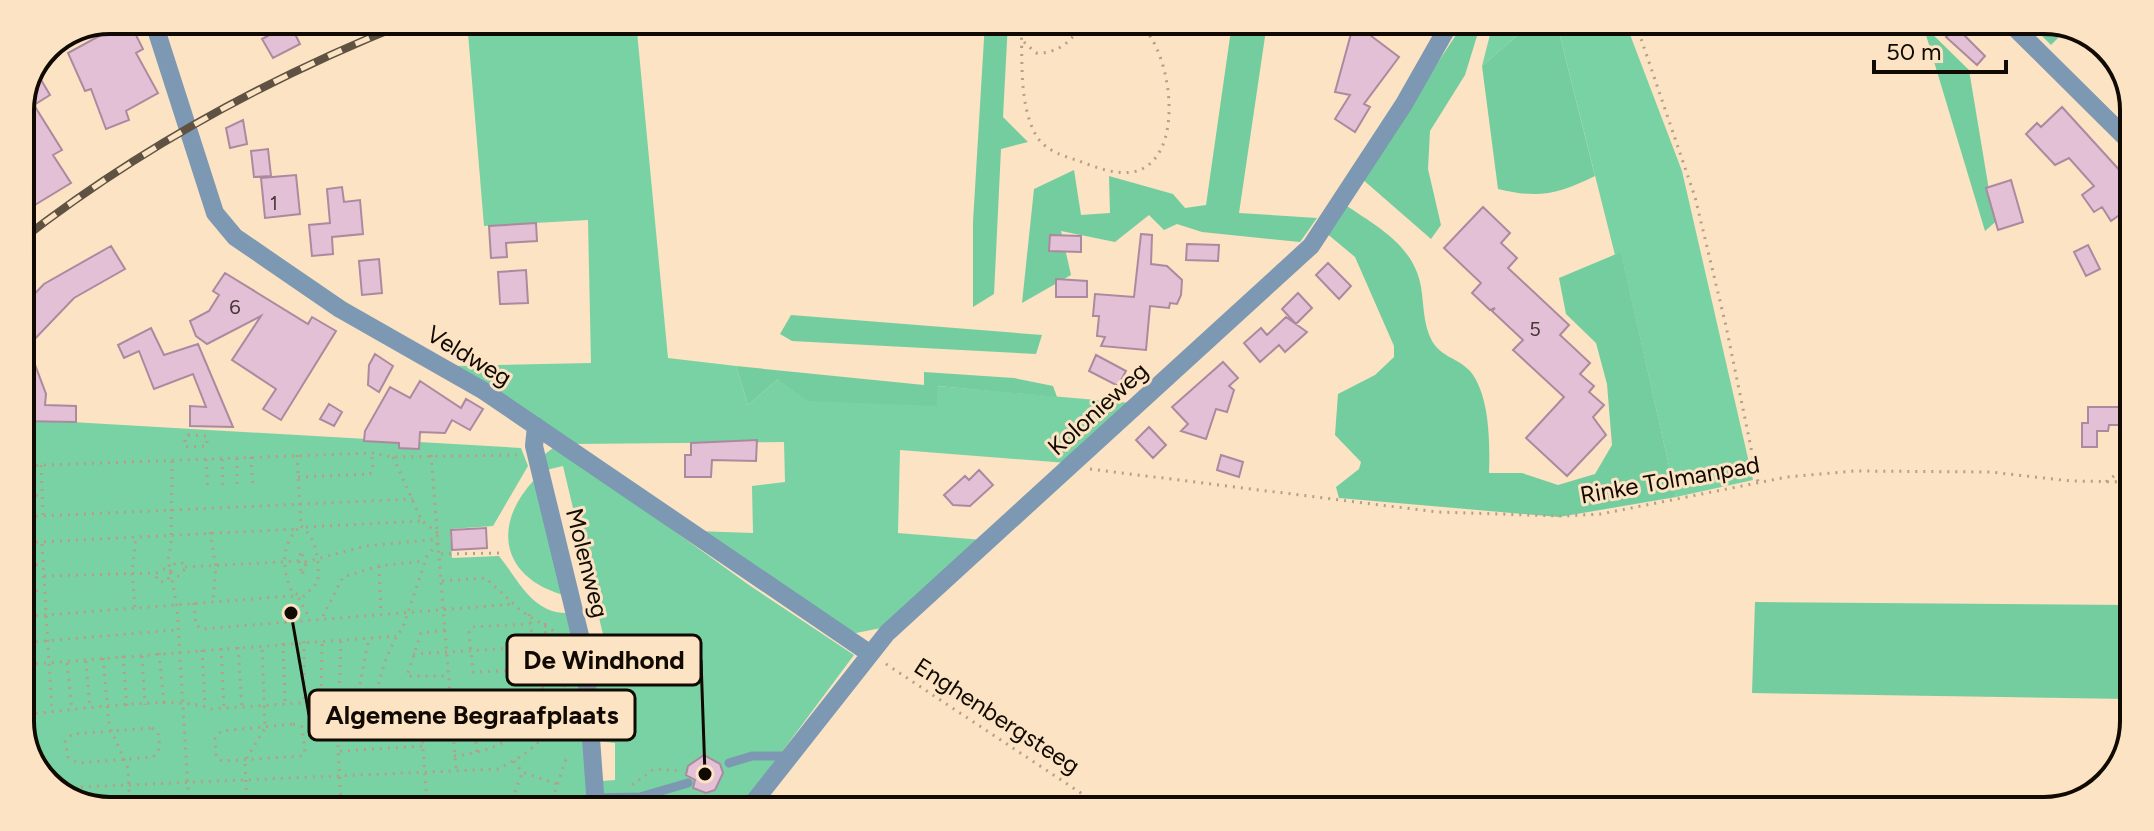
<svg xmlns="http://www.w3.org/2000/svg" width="2154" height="831" font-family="Figtree,sans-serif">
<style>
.green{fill:#79d2a3}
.forest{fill:#74cd9e}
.building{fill:#e4c0d7;stroke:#ab8a9f;stroke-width:2}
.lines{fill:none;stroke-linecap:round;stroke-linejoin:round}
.path{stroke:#b3a088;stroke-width:3;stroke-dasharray:2 6;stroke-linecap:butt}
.service{stroke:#7c98b2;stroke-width:9}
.minor{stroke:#7c98b2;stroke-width:18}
.rail-casing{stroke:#5f5242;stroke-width:8}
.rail{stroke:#fbe3c3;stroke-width:5;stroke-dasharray:15;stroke-linecap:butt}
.labels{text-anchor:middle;stroke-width:6;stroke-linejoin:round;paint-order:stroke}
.number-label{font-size:20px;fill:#463837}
.street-label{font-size:24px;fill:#110a02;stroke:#fbe3c3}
.rim{fill:none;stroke:#110a02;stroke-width:4}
.leader{fill:none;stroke:#110a02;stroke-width:3}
.callout-dot{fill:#110a02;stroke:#fbe3c3;stroke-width:3}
.callout{fill:#fbe3c3;stroke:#110a02;stroke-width:3}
.callout-label{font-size:26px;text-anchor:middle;font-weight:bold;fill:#110a02}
</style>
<rect width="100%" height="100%" fill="#fbe3c3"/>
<path class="green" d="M 467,21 L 636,21 L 668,358 L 736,366 L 748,405 L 778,379 L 937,406 L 937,386 L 1131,403 L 1067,463 L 900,450 L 898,533 L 983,540 L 886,627 L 856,633 L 836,625 L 695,531 L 753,533 L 752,486 L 785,482 L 784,442 L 570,444 L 452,366 L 591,363 L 588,220 L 484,226 Z
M 1493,23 L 1543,24 L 1519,34 L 1482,66 Z
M 1551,24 L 1626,24 L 1682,171 L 1753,480 L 1676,497 L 1621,253 L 1615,255 L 1559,32 Z
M 20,419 L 521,448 L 528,466 L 493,526 L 450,529 L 452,558 L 499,556 C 518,579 532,614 568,613 L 575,635 L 590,807 L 81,806 L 38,775 L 20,727 Z
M 553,448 L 562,450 L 749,585 L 854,655 L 740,808 L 603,807 L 602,781 L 615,780 L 615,743 L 598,741 L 592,671 L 611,668 L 563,466 L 546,470 L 545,454 Z
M 534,480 L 563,595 C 501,577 492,525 534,480 Z"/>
<path class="forest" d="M 985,22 L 1008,22 L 1003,117 L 1028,142 L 1001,149 L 994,294 L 973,307 L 973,222 Z
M 1232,23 L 1267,23 L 1239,213 L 1317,218 L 1300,242 L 1202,232 L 1177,224 L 1164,230 L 1149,215 L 1115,242 L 1061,231 L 1071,275 L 1022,303 L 1034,189 L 1074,170 L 1081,215 L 1110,213 L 1109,176 L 1173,194 L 1185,208 L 1206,205 Z
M 1464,23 L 1481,23 L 1465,75 L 1430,131 L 1428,169 L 1441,225 L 1431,239 L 1361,178 Z
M 1543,24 L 1554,24 L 1559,32 L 1595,176 C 1558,194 1539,199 1498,189 L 1482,66 L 1519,34 Z
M 1923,25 L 1969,70 L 1989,190 L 2000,218 L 1985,231 Z
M 2031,25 L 2071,25 L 2051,45 Z
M 1344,204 C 1376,226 1414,245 1421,287 C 1424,305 1423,324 1432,341 C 1441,357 1458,358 1470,371 C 1490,395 1490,444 1489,473 L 1522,473 L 1558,485 L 1595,474 L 1612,445 L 1607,384 L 1596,343 L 1566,314 L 1559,278 L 1621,252 L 1676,497 L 1559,517 L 1339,498 L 1336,487 L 1359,469 L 1361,462 L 1335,435 L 1338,394 L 1375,375 L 1394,357 L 1394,346 L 1355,257 L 1325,232 Z
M 791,315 L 1042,335 L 1036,354 L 792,341 L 780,334 Z
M 736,366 L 924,385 L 924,372 L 1014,378 L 1053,386 L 1057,397 L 937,386 L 937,406 L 807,401 L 778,379 L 748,405 Z
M 1755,602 L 2130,605 L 2129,699 L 1752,693 Z"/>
<path class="building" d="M 123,23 L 131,25 L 143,49 L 136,53 L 158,93 L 126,111 L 129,120 L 106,129 L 91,89 L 85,91 L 68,53 Z
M 1354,23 L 1399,57 L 1364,104 L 1370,107 L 1355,132 L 1335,119 L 1350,95 L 1335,92 Z
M 290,24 L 300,44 L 273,58 L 262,39 Z
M 1956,27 L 1985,56 L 1977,65 L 1946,37 Z
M 2084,33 L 2115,55 L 2117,59 L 2107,67 L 2080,37 Z
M 40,78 L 50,95 L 34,105 L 62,150 L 53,155 L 71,183 L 20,214 L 20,105 L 29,85 Z
M 2062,107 L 2133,185 L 2133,205 L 2111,221 L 2102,207 L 2094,212 L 2082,195 L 2094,186 L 2069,158 L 2055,165 L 2026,134 L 2037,123 L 2041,127 Z
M 243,120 L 247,144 L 230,148 L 226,128 Z
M 268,149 L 271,176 L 254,177 L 251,151 Z
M 296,175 L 300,214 L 265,218 L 261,178 Z
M 2011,180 L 2023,222 L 1998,230 L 1986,188 Z
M 342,187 L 344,202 L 360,200 L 363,234 L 332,237 L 333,254 L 312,256 L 309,225 L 330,223 L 327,189 Z
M 1483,207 L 1510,233 L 1501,243 L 1517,258 L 1508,268 L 1569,325 L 1560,335 L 1590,363 L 1580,374 L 1594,386 L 1589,392 L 1604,405 L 1593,417 L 1606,435 L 1567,476 L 1526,438 L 1564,397 L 1513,350 L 1523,340 L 1492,311 L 1495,308 L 1490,310 L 1472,293 L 1481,283 L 1444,248 Z
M 536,223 L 537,241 L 506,243 L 507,257 L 491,258 L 489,226 Z
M 1141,234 L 1152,235 L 1151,264 L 1167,266 L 1182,280 L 1181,295 L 1177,304 L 1170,303 L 1169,308 L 1150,306 L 1146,350 L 1101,346 L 1105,337 L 1097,336 L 1099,316 L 1093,316 L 1095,294 L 1134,297 Z
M 1050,235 L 1081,236 L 1081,252 L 1049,251 Z
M 1187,244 L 1219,245 L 1218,261 L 1186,260 Z
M 2088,245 L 2100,269 L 2086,276 L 2074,252 Z
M 111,246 L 125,269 L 74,298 L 28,346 L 46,394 L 45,405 L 76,406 L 76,422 L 20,421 L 20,309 L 44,284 Z
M 379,259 L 382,293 L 362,295 L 359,261 Z
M 1328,263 L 1351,286 L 1339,299 L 1316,275 Z
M 526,270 L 528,303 L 500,304 L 498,272 Z
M 225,273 L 308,324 L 312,317 L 336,331 L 281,420 L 263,409 L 276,389 L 232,360 L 261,316 L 207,344 L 196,336 L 190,321 L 209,311 L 219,295 L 213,291 Z
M 1056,279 L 1087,281 L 1087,297 L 1056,297 Z
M 1298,293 L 1312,308 L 1296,324 L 1282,309 Z
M 1286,317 L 1307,332 L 1285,352 L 1279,345 L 1260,362 L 1244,343 L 1261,328 L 1267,335 Z
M 151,328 L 164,355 L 198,344 L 233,427 L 190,426 L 190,406 L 206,407 L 193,374 L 154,389 L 139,351 L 124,358 L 118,345 Z
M 375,354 L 393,366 L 379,392 L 368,385 L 369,365 Z
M 1096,355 L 1126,371 L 1118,386 L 1089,371 Z
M 1223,362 L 1238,378 L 1229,386 L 1234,390 L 1227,412 L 1216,409 L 1206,439 L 1181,431 L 1188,424 L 1172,407 Z
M 420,381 L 461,408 L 466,399 L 483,409 L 470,430 L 452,420 L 445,433 L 420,432 L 419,449 L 399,448 L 399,443 L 364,441 L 365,431 L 390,387 L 410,398 Z
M 329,404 L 342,412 L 334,426 L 320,419 Z
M 2088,407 L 2121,407 L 2120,425 L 2109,425 L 2108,431 L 2097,431 L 2097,447 L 2082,447 L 2082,423 L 2088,423 Z
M 1149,427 L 1166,445 L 1153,458 L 1136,440 Z
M 757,440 L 756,461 L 712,460 L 711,477 L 685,477 L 685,455 L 691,455 L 691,443 Z
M 1221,455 L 1243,462 L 1239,477 L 1217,470 Z
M 979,470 L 993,485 L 970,506 L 953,505 L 944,495 L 965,476 L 969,480 Z
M 486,528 L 487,548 L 452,550 L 451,530 Z
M 704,755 L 720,764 L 723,773 L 715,790 L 706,793 L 693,788 L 695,780 L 686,775 L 688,766 Z"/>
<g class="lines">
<path class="path" d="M 1021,22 C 1023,59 1018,105 1037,137 C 1046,151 1064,156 1079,161 C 1095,167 1115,175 1133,172 C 1187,161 1173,51 1139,23
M 1636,24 L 1695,197 L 1726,326 L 1758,482
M 1024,42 L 1036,53 C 1059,54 1072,40 1084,22
M 188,435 L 207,436 L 207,446 L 185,447 L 185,437 Z
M 297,455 L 301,526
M 431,455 L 456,770
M 251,457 L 253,489
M 393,457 L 422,521 L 439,534
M 237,458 L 237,489
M 206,459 L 208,491
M 222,459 L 223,489
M 172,461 L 171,546 L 168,559 L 177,607 L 189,806
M 41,465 L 43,516
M 20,466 L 372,453 L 393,457 L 517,455
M 1090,469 L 1437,512 L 1562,516 L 1601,514 L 1787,477 L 1854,471 L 1990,472 L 2071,481 L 2131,482
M 298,477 L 370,474 L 373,470 L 372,453
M 2106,482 L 2131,463
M 20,497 L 40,495
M 20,517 L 413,499
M 301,526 C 318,540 319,561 318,582 L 303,597 L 292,592 C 282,569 280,543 301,526 Z
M 306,527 L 422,521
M 210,532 L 216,567 L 213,600
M 20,543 L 298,529
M 42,544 L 52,712
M 441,554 L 505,553
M 299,561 L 302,575 L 306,564
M 20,566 L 43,564
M 379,566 L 381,614
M 185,567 L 299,561 L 301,551 L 305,562 L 366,546 L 439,539
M 44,576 L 156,573 L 164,569 C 169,570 173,575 178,576 L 185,569 L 182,563 L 176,563 C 170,567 170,573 168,580 L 163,582 L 157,580 L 156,573
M 442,581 L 486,578 L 521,611 L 560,635
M 20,592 L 44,590
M 194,603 L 196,625 L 202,629 L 514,604
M 135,607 L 132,572 L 136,536
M 529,614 C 531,632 538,654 529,670 L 473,672 L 469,632 L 472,627 L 530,624
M 323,616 L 343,577 L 379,566 L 425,561
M 20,617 L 291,596 L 298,597 L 310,619
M 445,630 L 421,633 L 407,676 L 449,676
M 304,641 L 304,701
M 20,643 L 176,630
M 283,643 L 285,703
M 238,647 L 242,707
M 221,648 L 224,708
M 202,650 L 205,706
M 159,653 L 164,703
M 413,654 L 532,647
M 123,656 L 127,707
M 142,656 L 145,705
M 103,658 L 109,725 L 128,768 L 130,806
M 86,661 L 90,709
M 67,663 L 72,711
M 886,664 L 1105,809
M 20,665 L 396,636
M 517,692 L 520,728
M 492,693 L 502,744
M 450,694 L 542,691
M 471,694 L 477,754
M 339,699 L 341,639
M 357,700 L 369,637
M 321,702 L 322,640
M 20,715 C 61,712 179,693 211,709 L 375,698
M 375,716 C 375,687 386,650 403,627 L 427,556 L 439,542
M 293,724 L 302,727 L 305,752 L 302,756 L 222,761 L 216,756 L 215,739 L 221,731 Z
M 152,728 L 158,733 L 160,748 L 153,757 L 78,763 L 68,757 L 65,742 L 72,734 Z
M 26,743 L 30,745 L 32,758
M 340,751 L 424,746
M 454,756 C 538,747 550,697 545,623
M 514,761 L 522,772 L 557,784
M 632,785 L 654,769 L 682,771
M 57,788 L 498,769 C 546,745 559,725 567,673
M 341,803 L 337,727 C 349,713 398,717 417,717 L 421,722 L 427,802
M 154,806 L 246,806
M 247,806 L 245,761 L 265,728 L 262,645
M 287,807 L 362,803 L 367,807
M 402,807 L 407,803 L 479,801 L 486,807
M 515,807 L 512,800 L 522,773
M 550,807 L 566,759"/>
<path class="service" d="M 729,763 L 752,756 L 788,756
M 596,798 L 640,797 L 688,783"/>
<path class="minor" d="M 153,20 L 215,213 L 235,237 L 340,309 L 484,391 L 869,653
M 2012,25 L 2133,145
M 536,426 L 534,446 L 585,656 L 596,807
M 749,808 L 887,633 L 1311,246 L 1404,104 L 1450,23"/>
<g class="rail-casing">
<path id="rail" d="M 20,241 C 138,149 272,76 411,21"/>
</g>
<use href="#rail" class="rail"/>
</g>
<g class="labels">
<g class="number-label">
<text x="274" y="210">1</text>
<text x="235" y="314">6</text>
<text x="1535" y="336">5</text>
</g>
<g class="street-label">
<text transform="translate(469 356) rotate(31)" y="8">Veldweg</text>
<text transform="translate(1098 409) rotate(-42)" y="8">Kolonieweg</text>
<text transform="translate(1670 480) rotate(-10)" y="8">Rinke Tolmanpad</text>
<text transform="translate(587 563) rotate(76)" y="8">Molenweg</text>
<text transform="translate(997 716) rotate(33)" y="8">Enghenbergsteeg</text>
</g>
</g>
<path d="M0 0H2154V831H0ZM110 34H2044A76 76 0 0 1 2120 110V721A76 76 0 0 1 2044 797H110A76 76 0 0 1 34 721V110A76 76 0 0 1 110 34Z" fill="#fbe3c3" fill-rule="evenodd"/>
<path class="rim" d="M110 34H2044A76 76 0 0 1 2120 110V721A76 76 0 0 1 2044 797H110A76 76 0 0 1 34 721V110A76 76 0 0 1 110 34Z"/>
<path class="leader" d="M705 774L701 660M291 613L309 715"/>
<g class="callout-dot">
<circle cx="705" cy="774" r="8"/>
<circle cx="291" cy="613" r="8"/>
</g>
<g class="callout">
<rect x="507" y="635" width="194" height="50" rx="8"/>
<rect x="309" y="690" width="326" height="50" rx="8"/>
</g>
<g class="callout-label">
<text x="604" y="669">De Windhond</text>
<text x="472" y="724">Algemene Begraafplaats</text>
</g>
<path d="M1874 60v12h132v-12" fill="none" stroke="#110a02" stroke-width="4"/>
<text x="1886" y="60" font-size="24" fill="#110a02" stroke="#fbe3c3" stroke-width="6" paint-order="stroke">50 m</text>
</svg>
